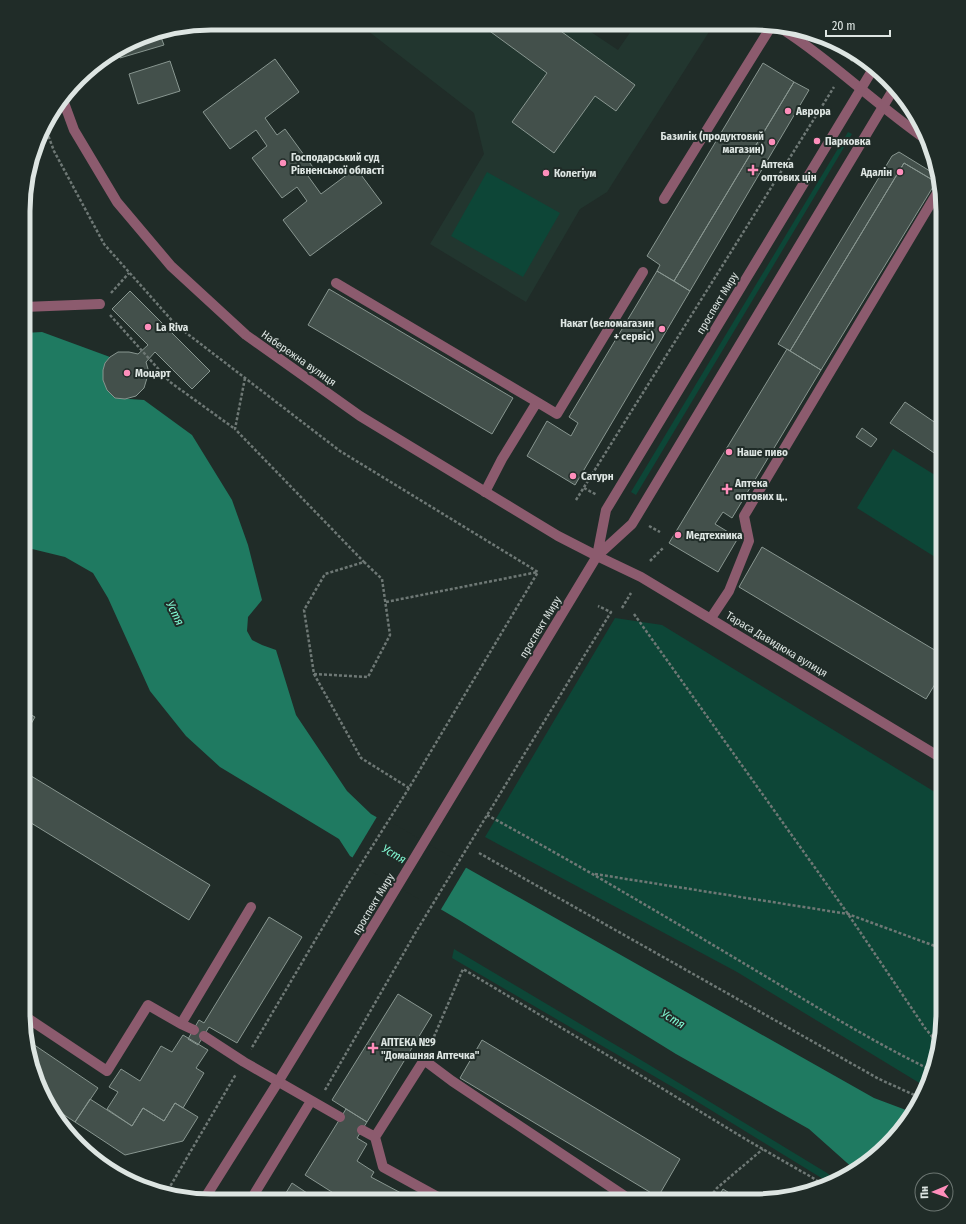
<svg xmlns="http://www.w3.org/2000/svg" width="966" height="1224" font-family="'Fira Sans Condensed',sans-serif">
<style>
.built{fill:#22362f}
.green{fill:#0d4637}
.water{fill:#1f7a61}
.pier{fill:#202c28}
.building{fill:#43504b;stroke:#889690}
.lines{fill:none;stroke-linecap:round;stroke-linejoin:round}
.path{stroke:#6e7875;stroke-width:2.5;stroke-dasharray:3 2;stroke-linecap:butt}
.service{stroke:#8c5b6e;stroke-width:10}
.minor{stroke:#8c5b6e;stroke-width:10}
.tertiary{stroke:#8c5b6e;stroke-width:10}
.poi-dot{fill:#fe8ebb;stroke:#202c28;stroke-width:1.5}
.labels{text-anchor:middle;stroke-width:4;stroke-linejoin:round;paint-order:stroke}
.poi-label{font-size:11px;font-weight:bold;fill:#dde5e2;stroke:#202c28;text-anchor:start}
.street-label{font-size:11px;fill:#dde5e2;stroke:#202c28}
.water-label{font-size:12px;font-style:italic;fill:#80f8d2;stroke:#202c28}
.rim{fill:none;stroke:#dde5e2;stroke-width:5}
</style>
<rect width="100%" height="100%" fill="#202c28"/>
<path class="built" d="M 373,23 L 579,24 L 618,50 L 636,24 L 714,24 L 607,192 L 580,209 L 526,302 L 430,244 L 484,154 L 474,113 L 368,31 Z"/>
<path class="green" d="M 848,132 L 852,134 L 636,495 L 631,492 Z
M 487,172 L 560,213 L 523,277 L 451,236 Z
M 893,449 L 943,480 L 943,562 L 857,508 Z
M 615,618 L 662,625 L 943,797 L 943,1025 L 933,1073 L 926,1087 L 737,972 L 485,837 Z
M 454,949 L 646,1063 L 827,1173 L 836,1180 L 828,1182 L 688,1096 L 452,958 Z"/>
<path class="water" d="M 42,332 L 110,357 L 105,363 L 103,370 L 103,380 L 107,390 L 115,398 L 144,400 L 192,435 L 232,500 L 248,545 L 262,600 L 248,617 L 247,631 L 252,640 L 262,645 L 276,650 L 296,715 L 347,791 L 371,814 L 874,1098 L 914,1113 L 911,1117 L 855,1170 L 809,1129 L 676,1054 L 459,920 L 350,856 L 339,839 L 220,767 L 186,736 L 150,691 L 108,598 L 93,573 L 65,557 L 24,547 L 24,333 Z"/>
<path class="pier" d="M 378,815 L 467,866 L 440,911 L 351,860 Z"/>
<path class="building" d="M 480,24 L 551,24 L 635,85 L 616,111 L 595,96 L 554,153 L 512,122 L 547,73 Z
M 159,32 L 164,45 L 120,58 L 119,52 L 150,33 Z
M 275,59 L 299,92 L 265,118 L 277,135 L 285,129 L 315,170 L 308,176 L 321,194 L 356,168 L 382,203 L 310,256 L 283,220 L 307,201 L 297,187 L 282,198 L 252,158 L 267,146 L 256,130 L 230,149 L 203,112 Z
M 170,61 L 180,91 L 138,104 L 129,74 Z
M 763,63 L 794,82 L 674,281 L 657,271 L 660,265 L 647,256 Z
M 794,82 L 809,90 L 690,291 L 674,281 Z
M 899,152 L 938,176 L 936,182 L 904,163 L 790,351 L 778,344 L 892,156 Z
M 904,163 L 936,182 L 821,370 L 790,351 Z
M 657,271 L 690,291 L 575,485 L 527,456 L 547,421 L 571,436 L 578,423 L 569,417 Z
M 329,289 L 513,398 L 492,434 L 308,325 Z
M 130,291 L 210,371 L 192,389 L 155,352 L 146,362 L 148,369 L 147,378 L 144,388 L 136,396 L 125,399 L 115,398 L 107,390 L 103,380 L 103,370 L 105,363 L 110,357 L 118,352 L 129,352 L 138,354 L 148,345 L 112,309 Z
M 787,349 L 821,370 L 732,518 L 723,512 L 715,524 L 738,538 L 718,572 L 669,543 Z
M 905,402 L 943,428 L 943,459 L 890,423 Z
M 862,428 L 877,439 L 871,447 L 856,437 Z
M 762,547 L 943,655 L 943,671 L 926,699 L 739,587 Z
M 24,711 L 35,717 L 24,736 Z
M 23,771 L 210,885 L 189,920 L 23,818 Z
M 269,917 L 302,937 L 237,1043 L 209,1027 L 198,1045 L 188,1039 L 199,1020 L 204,1023 Z
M 398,994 L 432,1015 L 367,1122 L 332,1100 Z
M 183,1035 L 208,1050 L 196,1068 L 204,1073 L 183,1108 L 175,1103 L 164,1121 L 143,1108 L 132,1126 L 107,1109 L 118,1092 L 109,1087 L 121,1069 L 140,1081 L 161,1046 L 172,1052 Z
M 27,1040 L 98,1088 L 75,1122 L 46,1103 L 29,1062 Z
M 482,1040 L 680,1159 L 658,1197 L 460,1078 Z
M 90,1099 L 132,1126 L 143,1108 L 164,1121 L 175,1103 L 198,1117 L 183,1141 L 125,1155 L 75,1122 Z
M 346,1109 L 367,1122 L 357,1138 L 367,1144 L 357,1161 L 374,1172 L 371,1177 L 416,1201 L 346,1201 L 305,1175 Z
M 292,1183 L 319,1201 L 281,1201 Z
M 723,1189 L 742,1201 L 716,1201 Z"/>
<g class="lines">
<path class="path" d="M 851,61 L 856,53
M 45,127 L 54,151 L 104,244 L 176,325 L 340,451 L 538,572 L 409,788 L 346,888 L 251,1049
M 111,293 L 129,273
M 110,315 L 170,382 L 235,429
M 245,378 L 235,429 L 364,562
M 584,488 L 597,495
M 576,500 L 834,87
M 649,526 L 660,532
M 650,561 L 663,548
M 386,602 L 538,572
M 622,608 L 631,593
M 634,614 L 848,914 L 925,1028 L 939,1045
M 314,674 L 368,677 L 390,635 L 382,579 L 364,562 L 325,574 L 304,610 L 314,674 L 361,758 L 409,788
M 487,815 C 581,866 673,921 765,976 C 820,1009 875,1043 933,1071
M 479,853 L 879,1079 L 921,1098
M 595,874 L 848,914 L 943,949
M 430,1046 L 463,969 L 612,1058 L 747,1140 L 813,1178 L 822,1184
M 325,1090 L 417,930 L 611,612 L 598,606
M 176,1196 L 168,1190 L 236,1074
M 707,1201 L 717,1188 L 763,1149"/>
<path class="service" d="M 25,196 L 28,190
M 664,199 L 772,25
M 336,283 L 537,402 L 502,459 L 485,492
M 24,307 L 100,304
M 537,402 L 557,414 L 643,272
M 711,618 L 729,591 L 749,541 L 744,516 L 940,188
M 23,1015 L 107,1071 L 148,1005 L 181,1024
M 194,1030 L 181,1024 L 251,907
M 204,1036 L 244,1062 L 340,1117
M 362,1130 L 375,1137 L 383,1167 L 445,1201
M 375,1137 L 424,1060 L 452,1081 L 632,1201
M 250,1201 L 311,1101"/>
<path class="minor" d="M 776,25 C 830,59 875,104 927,140
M 597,556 L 641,577 L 943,759"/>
<path class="tertiary" d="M 63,100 L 74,130 L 117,202 L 171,266 L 246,335 L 360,416 L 558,536 L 597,556
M 597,556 L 606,510 L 873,69
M 203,1201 L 278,1082 L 383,910 L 597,556 L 632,524 L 893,90"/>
</g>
<g class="poi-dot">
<circle cx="788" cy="111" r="4"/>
<circle cx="817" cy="141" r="4"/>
<circle cx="772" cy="142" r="4"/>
<circle cx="283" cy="163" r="4"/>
<path d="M751 164h4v4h4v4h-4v4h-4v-4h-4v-4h4z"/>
<circle cx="900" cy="172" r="4"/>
<circle cx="546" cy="173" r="4"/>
<circle cx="148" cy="327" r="4"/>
<circle cx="662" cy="329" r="4"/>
<circle cx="127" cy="373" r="4"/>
<circle cx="729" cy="452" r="4"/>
<circle cx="573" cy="476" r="4"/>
<path d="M725 483h4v4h4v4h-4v4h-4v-4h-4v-4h4z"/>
<circle cx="678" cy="535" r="4"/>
<path d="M371 1042h4v4h4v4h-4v4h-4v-4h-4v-4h4z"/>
</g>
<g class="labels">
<g class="poi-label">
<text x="796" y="115">Аврора</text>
<text x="764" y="140" text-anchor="end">Базилік (продуктовий<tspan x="764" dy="13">магазин)</tspan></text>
<text x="825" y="145">Парковка</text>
<text x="291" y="161">Господарський суд<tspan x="291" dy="13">Рівненської області</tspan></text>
<text x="761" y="168">Аптека<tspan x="761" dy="13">оптових цін</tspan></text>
<text x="892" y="176" text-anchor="end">Адалін</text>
<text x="554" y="177">Колегіум</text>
<text x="654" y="327" text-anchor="end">Накат (веломагазин<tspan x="654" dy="13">+ сервіс)</tspan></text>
<text x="156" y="331">La Riva</text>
<text x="135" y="377">Моцарт</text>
<text x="737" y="456">Наше пиво</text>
<text x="581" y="480">Сатурн</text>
<text x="735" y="487">Аптека<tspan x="735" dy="13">оптових ц‥</tspan></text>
<text x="686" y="539">Медтехника</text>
<text x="381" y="1046">АПТЕКА №9<tspan x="381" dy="13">"Домашняя Аптечка"</tspan></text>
</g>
<g class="street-label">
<text transform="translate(717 303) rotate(-59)" y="4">проспект Миру</text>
<text transform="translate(299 358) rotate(35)" y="4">Набережна вулиця</text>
<text transform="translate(540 627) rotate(-59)" y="4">проспект Миру</text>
<text transform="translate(777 644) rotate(31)" y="4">Тараса Давидюка вулиця</text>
<text transform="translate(373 904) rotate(-59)" y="4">проспект Миру</text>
</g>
<g class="water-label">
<text transform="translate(175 613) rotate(63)" y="4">Устя</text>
<text transform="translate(394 854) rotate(30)" y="4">Устя</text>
<text transform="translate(673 1019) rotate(31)" y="4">Устя</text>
</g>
</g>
<path d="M0 0H966V1224H0ZM211 30H755A181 181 0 0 1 936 211V1013A181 181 0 0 1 755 1194H211A181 181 0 0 1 30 1013V211A181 181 0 0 1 211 30Z" fill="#202c28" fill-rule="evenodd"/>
<path class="rim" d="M211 30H755A181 181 0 0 1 936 211V1013A181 181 0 0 1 755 1194H211A181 181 0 0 1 30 1013V211A181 181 0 0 1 211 30Z"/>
<g transform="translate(934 1192) rotate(268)"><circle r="19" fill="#202c28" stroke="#6c7672"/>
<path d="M0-3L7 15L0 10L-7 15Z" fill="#fe8ebb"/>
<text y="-6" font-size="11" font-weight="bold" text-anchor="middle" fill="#dde5e2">Пн</text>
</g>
<path d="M826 30v6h64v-6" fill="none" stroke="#dde5e2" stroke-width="2"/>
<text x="832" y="30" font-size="12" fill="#dde5e2" stroke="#202c28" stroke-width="3" paint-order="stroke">20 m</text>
</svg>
